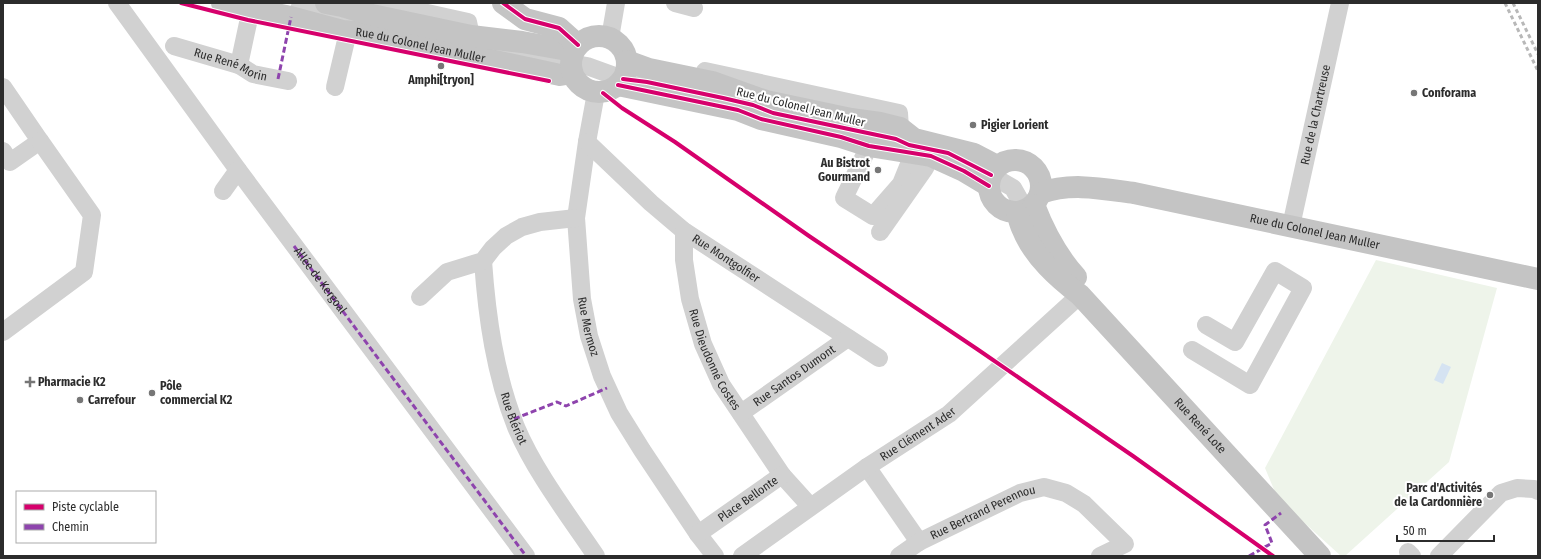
<svg xmlns="http://www.w3.org/2000/svg" width="1541" height="559" font-family="'Fira Sans Condensed',sans-serif">
<style>
.green{fill:#eef4ea}
.water{fill:#d5e3f2}
.lines{fill:none;stroke-linecap:round;stroke-linejoin:round}
.minor{stroke:#d1d1d1;stroke-width:18}
.major{stroke:#c4c4c4;stroke-width:22}
.rail{stroke:#b8b8b8;stroke-width:3;stroke-dasharray:4 3;stroke-linecap:butt}
.quiet{stroke:#8e44ad;stroke-width:3;stroke-dasharray:6 3;stroke-linecap:butt}
.cycleway-casing{stroke:#fff;stroke-width:6}
.cycleway{stroke:#d6006c;stroke-width:4}
.poi-dot{fill:#767676;stroke:#fff;stroke-width:1.5}
.labels{text-anchor:middle;stroke-width:4;stroke-linejoin:round;paint-order:stroke}
.street-label{font-size:12px;fill:#2c2c2c;stroke:#fff}
.poi-label{font-size:12px;font-weight:bold;fill:#2c2c2c;stroke:#fff;text-anchor:start}
</style>
<rect width="100%" height="100%" fill="#fff"/>
<path class="green" d="M 1376,260 L 1497,288 L 1449,462 L 1345,556 L 1341,556 L 1278,499 L 1265,468 Z"/>
<path class="water" d="M 1442,363 L 1451,367 L 1443,384 L 1434,380 Z"/>
<g class="lines">
<g class="minor">
<path id="s1" d="M 117,3 L 238,170 L 526,556"/>
<path d="M 382,3 L 468,22 L 471,36"/>
<path d="M 675,3 L 694,8"/>
<path d="M 299,9 L 374,25"/>
<path d="M 610,38 L 616,3"/>
<path id="s2" d="M 174,46 L 239,65 L 253,74 L 288,81"/>
<path d="M 480,46 L 550,60 L 570,63 L 587,66 L 623,79 L 636,81"/>
<path d="M 239,65 L 251,9"/>
<path d="M 705,71 L 899,113 L 900,128"/>
<path d="M 3,87 L 40,141 L 10,162 L 3,151"/>
<path d="M 335,87 L 348,32"/>
<path id="s3" d="M 596,93 L 587,142 L 576,218 L 582,299 L 589,336 L 602,376 L 619,413 L 642,450 L 698,534 L 715,556"/>
<path d="M 836,126 L 896,139 L 909,145 L 919,147"/>
<path id="s4" d="M 587,142 L 651,203 L 684,231 L 879,358"/>
<path d="M 869,146 L 844,198 L 873,216 L 901,184 L 914,152"/>
<path d="M 973,165 L 1013,188 L 1026,211 L 1032,226"/>
<path d="M 223,191 L 238,170"/>
<path id="s5" d="M 1291,226 L 1340,3"/>
<path id="s6" d="M 684,231 L 684,260 L 690,299 L 703,344 L 721,384 L 782,475 L 810,506"/>
<path d="M 880,232 L 925,168 L 931,156"/>
<path id="s7" d="M 483,261 C 487,318 495,374 516,427 C 535,472 569,516 596,556"/>
<path d="M 420,297 L 447,272 L 483,261 L 493,248 L 506,236 L 522,227 L 540,222 L 576,218"/>
<path d="M 3,332 L 84,272 L 92,215 L 40,141"/>
<path d="M 1192,350 L 1250,385 L 1303,288 L 1275,271 L 1235,342 L 1206,325"/>
<path id="s8" d="M 741,413 L 848,338"/>
<path d="M 867,467 L 919,542"/>
<path id="s9" d="M 698,534 L 782,475"/>
<path d="M 1408,552 L 1412,556"/>
<path id="s10" d="M 742,556 L 867,467 L 949,414 L 1080,295 L 1072,285"/>
<path id="s11" d="M 899,556 L 919,542 L 1020,493 L 1044,487 L 1066,493 L 1084,504 L 1125,544 L 1100,556"/>
<path d="M 1439,556 L 1501,493 L 1517,488 L 1534,489 L 1538,491"/>
</g>
<g class="major">
<path id="s12" d="M 222,3 L 291,17 L 343,31 L 366,33 L 560,75 L 572,73"/>
<path d="M 326,3 L 342,6 L 372,15 L 471,36 L 522,42 L 573,51"/>
<path d="M 503,3 L 525,19 L 559,28 L 578,45"/>
<circle cx="599" cy="64" r="28"/>
<path d="M 627,61 L 649,69 L 712,82 L 766,101 L 851,119 L 880,123 L 900,128 L 914,139 L 974,154 L 997,166"/>
<path d="M 618,85 L 738,110 L 761,119 L 841,137 L 869,146 L 931,156 L 964,171 L 989,186"/>
<circle cx="1015" cy="186" r="26"/>
<path id="s13" d="M 1041,193 C 1071,182 1104,189 1134,193 L 1538,279"/>
<path d="M 1034,205 C 1044,231 1057,256 1076,277"/>
<path id="s14" d="M 1017,213 C 1019,218 1020,225 1023,230 C 1034,257 1058,278 1080,295 L 1320,556"/>
</g>
<path class="rail" d="M 1505,3 L 1538,71
M 1513,3 L 1538,54"/>
<path class="quiet" d="M 278,79 L 291,17
M 294,246 L 526,556
M 514,419 L 557,402 L 566,406 L 607,388
M 1249,556 L 1272,543 L 1265,525 L 1281,513"/>
<g class="cycleway-casing">
<path id="cycleway" d="M 181,3 L 248,20 L 549,81
M 503,3 L 525,19 L 559,28 L 578,45
M 623,79 L 647,82 L 723,98 L 753,105 L 773,113 L 896,139 L 909,145 L 948,153 L 991,175
M 618,85 L 738,110 L 761,119 L 841,137 L 869,146 L 931,156 L 964,171 L 989,186
M 603,93 L 622,108 L 675,142 L 809,236 L 977,349 L 1133,456 L 1273,556"/>
</g>
<use href="#cycleway" class="cycleway"/>
</g>
<g class="poi-dot">
<circle cx="441" cy="66" r="4"/>
<circle cx="1414" cy="93" r="4"/>
<circle cx="973" cy="125" r="4"/>
<circle cx="878" cy="170" r="4"/>
<path d="M28 376h4v4h4v4h-4v4h-4v-4h-4v-4h4z"/>
<circle cx="152" cy="393" r="4"/>
<circle cx="80" cy="400" r="4"/>
<circle cx="1490" cy="495" r="4"/>
</g>
<g class="labels">
<g class="street-label">
<text dy="4" stroke="none"><textPath href="#s12" startOffset="203">Rue du Colonel Jean Muller</textPath></text>
<text dy="4" stroke="none"><textPath href="#s2" startOffset="60">Rue René Morin</textPath></text>
<text transform="translate(801 107) rotate(14)" y="4">Rue du Colonel Jean Muller</text>
<text dy="4" stroke="none"><textPath href="#s5" startOffset="114">Rue de la Chartreuse</textPath></text>
<text dy="4" stroke="none"><textPath href="#s13" startOffset="279">Rue du Colonel Jean Muller</textPath></text>
<text dy="4" stroke="none"><textPath href="#s4" startOffset="182">Rue Montgolfier</textPath></text>
<text dy="4" stroke="none"><textPath href="#s1" startOffset="344">Allée de Kergoal</textPath></text>
<text dy="4" stroke="none"><textPath href="#s3" startOffset="236">Rue Mermoz</textPath></text>
<text dy="4" stroke="none"><textPath href="#s6" startOffset="134">Rue Dieudonné Costes</textPath></text>
<text dy="4" stroke="none"><textPath href="#s8" startOffset="65">Rue Santos Dumont</textPath></text>
<text dy="4" stroke="none"><textPath href="#s7" startOffset="161">Rue Blériot</textPath></text>
<text dy="4" stroke="none"><textPath href="#s14" startOffset="283">Rue René Lote</textPath></text>
<text dy="4" stroke="none"><textPath href="#s10" startOffset="214">Rue Clément Ader</textPath></text>
<text dy="4" stroke="none"><textPath href="#s9" startOffset="61">Place Bellonte</textPath></text>
<text dy="4" stroke="none"><textPath href="#s11" startOffset="95">Rue Bertrand Perennou</textPath></text>
</g>
<g class="poi-label">
<text x="441" y="84" text-anchor="middle">Amphi[tryon]</text>
<text x="1422" y="97">Conforama</text>
<text x="981" y="129">Pigier Lorient</text>
<text x="870" y="167" text-anchor="end">Au Bistrot<tspan x="870" dy="14">Gourmand</tspan></text>
<text x="38" y="386">Pharmacie K2</text>
<text x="160" y="390">Pôle<tspan x="160" dy="14">commercial K2</tspan></text>
<text x="88" y="404">Carrefour</text>
<text x="1482" y="492" text-anchor="end">Parc d'Activités<tspan x="1482" dy="14">de la Cardonnière</tspan></text>
</g>
</g>
<rect width="1541" height="559" fill="none" stroke="#2c2c2c" stroke-width="8"/>
<rect x="16" y="491" width="140" height="52" fill="#ffffff" stroke="#ababab"/>
<rect x="24" y="504" width="20" height="6" fill="#d6006c" stroke="#ababab"/>
<text x="52" y="511" font-size="12" fill="#2c2c2c">Piste cyclable</text>
<rect x="24" y="524" width="20" height="6" fill="#8e44ad" stroke="#ababab"/>
<text x="52" y="531" font-size="12" fill="#2c2c2c">Chemin</text>
<path d="M1397 535v6h97v-6" fill="none" stroke="#2c2c2c" stroke-width="2"/>
<text x="1403" y="535" font-size="12" fill="#2c2c2c" stroke="#ffffff" stroke-width="3" paint-order="stroke">50 m</text>
</svg>
